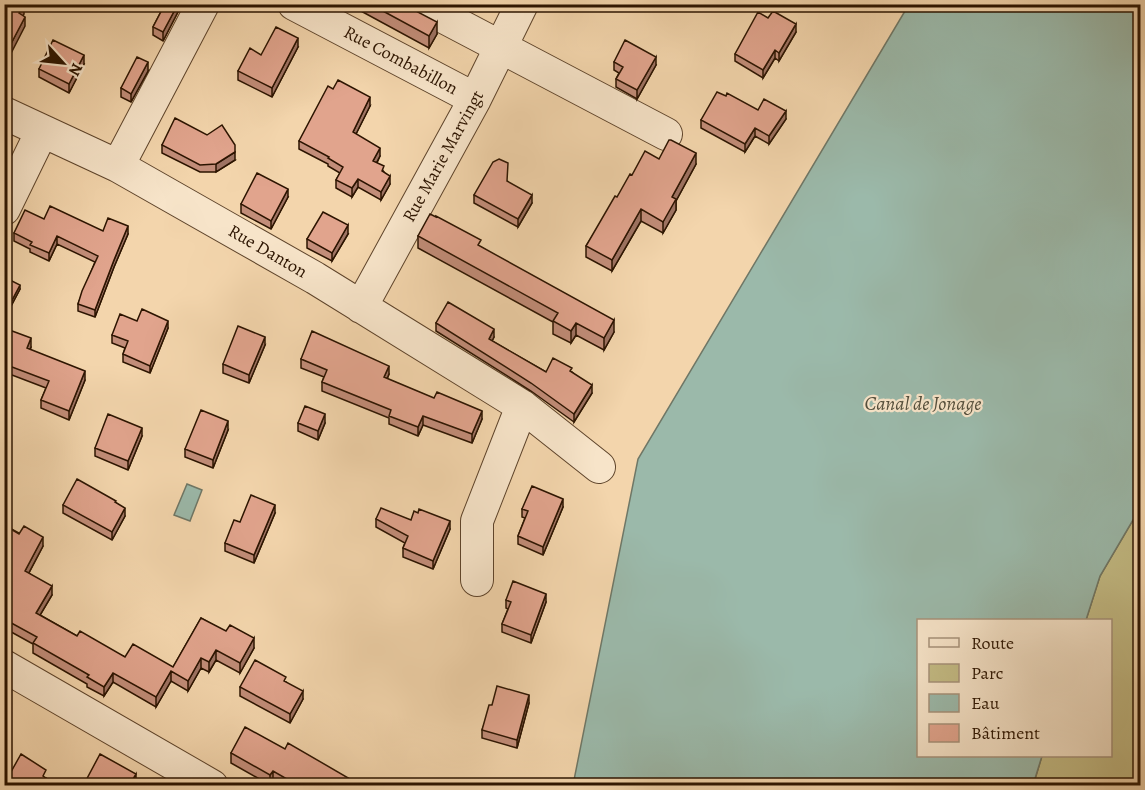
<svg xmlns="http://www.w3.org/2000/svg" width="1145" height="790" font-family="Alegreya,serif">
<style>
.green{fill:#c3bb84;stroke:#786842;stroke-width:1.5}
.water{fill:#9bb9aa;stroke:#6f7766;stroke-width:1.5}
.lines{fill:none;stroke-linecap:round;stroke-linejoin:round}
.minor-casing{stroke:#5e442b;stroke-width:34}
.minor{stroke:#f7e4c9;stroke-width:32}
.wall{fill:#c28d79;stroke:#2c1400;stroke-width:1.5}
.shaded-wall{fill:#9e7363;stroke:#2c1400;stroke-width:1.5}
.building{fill:#e1a48d;stroke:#2c1400;stroke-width:1.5}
.labels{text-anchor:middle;stroke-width:4.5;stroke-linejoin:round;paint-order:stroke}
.street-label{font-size:18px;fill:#2c1400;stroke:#f7e4c9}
.water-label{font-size:20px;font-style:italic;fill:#534e3c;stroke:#f7e4c9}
</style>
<rect width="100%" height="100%" fill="#f3d5ac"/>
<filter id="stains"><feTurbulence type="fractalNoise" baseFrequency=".00333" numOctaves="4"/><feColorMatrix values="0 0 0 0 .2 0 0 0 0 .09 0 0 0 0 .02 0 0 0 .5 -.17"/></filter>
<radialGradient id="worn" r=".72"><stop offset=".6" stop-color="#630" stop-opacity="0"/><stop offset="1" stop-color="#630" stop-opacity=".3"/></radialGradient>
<path class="green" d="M 1140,508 L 1140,785 L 1033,786 L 1042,756 L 1110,756 L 1110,620 L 1086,620 L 1100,576 Z"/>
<path class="water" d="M 911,4 L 1140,5 L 1140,508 L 1100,576 L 1086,620 L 918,620 L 918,756 L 1042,756 L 1033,785 L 573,785 L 638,459 L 905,11 Z
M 187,484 L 202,490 L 190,521 L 174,515 Z"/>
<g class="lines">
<g class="minor-casing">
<path id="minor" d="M 294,4 L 475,99
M 419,4 L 666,134
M 4,113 L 118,166 L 315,278 L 522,406 L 599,467
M 118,166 L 203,4
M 4,209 L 42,131
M 361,307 L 475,99 L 522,4
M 477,580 L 477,521 L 522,406
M 4,666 L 212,786"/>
</g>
<use href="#minor" class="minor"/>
</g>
<path class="wall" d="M 165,4 L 182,4 L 163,41 L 153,35 L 153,27 Z
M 348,4 L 407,4 L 437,34 L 429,48 Z
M 768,18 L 796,32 L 779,61 L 775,58 L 763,78 L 735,61 L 735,54 Z
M 298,47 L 272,97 L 238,80 L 238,71 L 261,55 Z
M 614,62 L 656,65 L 637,99 L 616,87 L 616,79 L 619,73 L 614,70 Z
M 84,64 L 69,93 L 39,77 L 39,69 Z
M 148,71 L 131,102 L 121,97 L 121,88 Z
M 370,106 L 356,134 L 380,156 L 377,163 L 384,172 L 390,184 L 381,200 L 358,187 L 352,197 L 336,188 L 336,180 L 340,173 L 328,166 L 328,164 L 299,149 L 299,141 Z
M 758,110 L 786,119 L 769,144 L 755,136 L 745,152 L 701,128 L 701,120 Z
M 162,145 L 235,160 L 216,172 L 200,172 L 162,153 Z
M 659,159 L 696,164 L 676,201 L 676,210 L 663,233 L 641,221 L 612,271 L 586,257 L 586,246 L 632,175 Z
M 507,181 L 532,203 L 518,227 L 474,203 L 474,195 Z
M 288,197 L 271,229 L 241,213 L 241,204 Z
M 44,219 L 103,231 L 128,234 L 114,267 L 95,317 L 78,311 L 78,304 L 95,262 L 57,244 L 49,261 L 30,252 L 30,249 L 14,241 L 14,233 Z
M 348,234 L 332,261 L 307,248 L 307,239 Z
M 418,236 L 481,247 L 614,332 L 604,350 L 576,335 L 571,343 L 553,334 L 553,322 L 418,248 Z
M 4,277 L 20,289 L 10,308 L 4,306 Z
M 137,321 L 168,328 L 150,373 L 123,362 L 123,354 L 125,348 L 112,343 L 112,335 Z
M 436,323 L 494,337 L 492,341 L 546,372 L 572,372 L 592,393 L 574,422 L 531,391 L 436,331 Z
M 4,328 L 31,347 L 30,350 L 85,380 L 69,420 L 41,408 L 41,400 L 46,388 L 4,372 Z
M 265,345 L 249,383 L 223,373 L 223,364 Z
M 301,359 L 389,374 L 387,379 L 482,419 L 472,443 L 423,425 L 418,436 L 389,424 L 389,418 L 322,391 L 322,382 L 324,377 L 301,368 Z
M 298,423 L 325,423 L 318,440 L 298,431 Z
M 228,430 L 213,468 L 185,457 L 185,449 Z
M 142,436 L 128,470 L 95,456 L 95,448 Z
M 116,503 L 125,516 L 112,540 L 63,513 L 63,505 Z
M 563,507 L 543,555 L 518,544 L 518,536 L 525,518 L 522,517 L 522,509 Z
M 275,513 L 254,563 L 225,551 L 225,543 L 240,522 Z
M 376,519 L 411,520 L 450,529 L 433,569 L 403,557 L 403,548 L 405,543 L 376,527 Z
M 4,525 L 43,546 L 29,573 L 52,595 L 40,615 L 77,636 L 125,657 L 173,667 L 201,618 L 254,648 L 240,673 L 216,660 L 209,672 L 201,668 L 188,691 L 171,681 L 156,707 L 113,682 L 104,696 L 87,687 L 87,684 L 33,653 L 33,644 L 4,628 Z
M 506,600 L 546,602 L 531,643 L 502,632 L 502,624 L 508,609 L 506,608 Z
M 286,682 L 303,699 L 290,723 L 240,696 L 240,687 Z
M 529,703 L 517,748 L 482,738 L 482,730 L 492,705 Z
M 285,749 L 362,786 L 282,786 L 273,781 L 270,785 L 231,763 L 231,753 Z
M 46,778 L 58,786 L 7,786 L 7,779 Z"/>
<path class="shaded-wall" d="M 24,4 L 24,14 L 19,23 L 19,13 Z
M 178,4 L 182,4 L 163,41 L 163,32 Z
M 25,17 L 25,26 L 4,67 L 4,57 Z
M 437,22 L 437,34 L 429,48 L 429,36 Z
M 796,24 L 796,32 L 779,61 L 779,53 Z
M 298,38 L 298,47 L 272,97 L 272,88 Z
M 775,50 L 775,58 L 763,78 L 763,70 Z
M 84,55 L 84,64 L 69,93 L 69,84 Z
M 656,57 L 656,65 L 637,99 L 637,90 Z
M 148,62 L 148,71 L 131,102 L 131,94 Z
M 370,97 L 370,106 L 353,140 L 353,132 Z
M 786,111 L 786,119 L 769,144 L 769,136 Z
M 755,128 L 755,136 L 745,152 L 745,144 Z
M 380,148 L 380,156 L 373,169 L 373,161 Z
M 235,152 L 235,160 L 216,172 L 216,164 Z
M 696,153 L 696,164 L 676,201 L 676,210 L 663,233 L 663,222 L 672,197 Z
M 390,176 L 390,184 L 381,200 L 381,192 Z
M 358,179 L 358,187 L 352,197 L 352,188 Z
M 288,189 L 288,197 L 271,229 L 271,221 Z
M 532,195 L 532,203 L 518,227 L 518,219 Z
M 641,209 L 641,221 L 612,271 L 612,260 Z
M 348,225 L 348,234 L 332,261 L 332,253 Z
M 128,226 L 128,234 L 114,267 L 95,317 L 95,310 L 114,260 Z
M 57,236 L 57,244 L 49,261 L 49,253 Z
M 20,285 L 20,289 L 10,308 L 10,304 Z
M 614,320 L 614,332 L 604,350 L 604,338 Z
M 168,321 L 168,328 L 150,373 L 150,366 Z
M 576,323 L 576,335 L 571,343 L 571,331 Z
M 494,329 L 494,337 L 489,347 L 489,339 Z
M 265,337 L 265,345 L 249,383 L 249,375 Z
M 31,338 L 31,347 L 27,357 L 27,348 Z
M 389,366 L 389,374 L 384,386 L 384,377 Z
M 85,371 L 85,380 L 69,420 L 69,411 Z
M 592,385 L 592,393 L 574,422 L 574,414 Z
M 482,411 L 482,419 L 472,443 L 472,434 Z
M 325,414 L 325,423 L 318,440 L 318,431 Z
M 423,416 L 423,425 L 418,436 L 418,427 Z
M 228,421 L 228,430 L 213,468 L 213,460 Z
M 142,428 L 142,436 L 128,470 L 128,461 Z
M 563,499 L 563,507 L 543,555 L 543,547 Z
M 275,505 L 275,513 L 254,563 L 254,555 Z
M 125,508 L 125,516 L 112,540 L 112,532 Z
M 450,521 L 450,529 L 433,569 L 433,561 Z
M 43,537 L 43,546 L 25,580 L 25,571 Z
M 52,586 L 52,595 L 36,622 L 36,613 Z
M 546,594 L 546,602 L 531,643 L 531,635 Z
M 254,638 L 254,648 L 240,673 L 240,663 Z
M 216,650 L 216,660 L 209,672 L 209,662 Z
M 201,658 L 201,668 L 188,691 L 188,681 Z
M 171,671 L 171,681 L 156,707 L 156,697 Z
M 113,673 L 113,682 L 104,696 L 104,687 Z
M 303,691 L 303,699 L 290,723 L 290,714 Z
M 529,695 L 529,703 L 517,748 L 517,740 Z
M 273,771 L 273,781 L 270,785 L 270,775 Z
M 136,774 L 136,782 L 134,786 L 129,786 Z"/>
<path class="building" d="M 4,4 L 24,4 L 19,13 L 25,17 L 4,57 Z
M 165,4 L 178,4 L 163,32 L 153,27 Z
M 370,4 L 407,4 L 410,8 L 437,22 L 429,36 Z
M 773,11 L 796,24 L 779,53 L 775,50 L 763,70 L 735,54 L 758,12 L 768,18 Z
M 276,27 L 298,38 L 272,88 L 238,71 L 250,48 L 261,55 Z
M 53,40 L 84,55 L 69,84 L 39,69 Z
M 625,40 L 656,57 L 637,90 L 616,79 L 623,67 L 614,62 Z
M 137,57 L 148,62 L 131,94 L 121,88 Z
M 338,80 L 370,97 L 353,132 L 380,148 L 373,161 L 384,166 L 382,171 L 390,176 L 381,192 L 358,179 L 352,188 L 336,180 L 343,167 L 328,158 L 329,157 L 299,141 L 328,86 L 333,89 Z
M 717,92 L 726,96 L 727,93 L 758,110 L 764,99 L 786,111 L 769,136 L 755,128 L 745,144 L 701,120 Z
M 175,118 L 207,135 L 222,125 L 235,145 L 235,152 L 216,164 L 200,165 L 162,145 Z
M 669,140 L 671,140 L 696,153 L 672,197 L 676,199 L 663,222 L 641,209 L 612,260 L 586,246 L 615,196 L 617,197 L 630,174 L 632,175 L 645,151 L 659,159 Z
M 499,159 L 508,163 L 507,181 L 532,195 L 518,219 L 474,195 L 493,162 Z
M 257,173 L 288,189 L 271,221 L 241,204 Z
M 50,206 L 103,231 L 108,218 L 128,226 L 114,260 L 95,310 L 78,304 L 82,291 L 98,256 L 57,236 L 49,253 L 30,245 L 32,242 L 14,233 L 25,210 L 44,219 Z
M 323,212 L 348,225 L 332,253 L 307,239 Z
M 430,214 L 436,217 L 436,216 L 481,240 L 478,245 L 614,320 L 604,338 L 576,323 L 571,331 L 553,321 L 558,313 L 418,236 Z
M 4,277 L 20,285 L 10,304 L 4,301 Z
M 448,302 L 494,329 L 489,339 L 546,372 L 553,358 L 572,368 L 570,371 L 592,385 L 574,414 L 531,383 L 436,323 Z
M 142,309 L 168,321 L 150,366 L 123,354 L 128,341 L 112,335 L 120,314 L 137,321 Z
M 238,326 L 265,337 L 249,375 L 223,364 Z
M 4,328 L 31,338 L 27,348 L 85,371 L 69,411 L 41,400 L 49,381 L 4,364 Z
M 312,331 L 389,366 L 384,377 L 434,398 L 437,392 L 482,411 L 472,434 L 423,416 L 418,427 L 389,416 L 391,410 L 322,382 L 327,370 L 301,359 Z
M 305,406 L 325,414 L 318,431 L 298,423 Z
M 201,410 L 228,421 L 213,460 L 185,449 Z
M 108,414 L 142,428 L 128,461 L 95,448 Z
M 77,479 L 116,501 L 115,502 L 125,508 L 112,532 L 63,505 Z
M 532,486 L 563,499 L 543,547 L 518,536 L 528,511 L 522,509 Z
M 251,495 L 275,505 L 254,555 L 225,543 L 234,520 L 240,522 Z
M 381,508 L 411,520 L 414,511 L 418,513 L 419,509 L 450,521 L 433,561 L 403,548 L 408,536 L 376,519 Z
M 4,525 L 19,534 L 24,526 L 43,537 L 25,571 L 52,586 L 36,613 L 77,636 L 80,631 L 125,657 L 133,644 L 173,667 L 201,618 L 226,631 L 230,625 L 254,638 L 240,663 L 216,650 L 209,662 L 201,658 L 188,681 L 171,671 L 156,697 L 113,673 L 104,687 L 87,677 L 89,675 L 33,643 L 37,637 L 4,619 Z
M 513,581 L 546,594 L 531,635 L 502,624 L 511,602 L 506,600 Z
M 255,660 L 286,677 L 284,681 L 303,691 L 290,714 L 240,687 Z
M 497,686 L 529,695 L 517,740 L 482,730 L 489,705 L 492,705 Z
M 245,727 L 285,749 L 288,743 L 362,786 L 299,786 L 273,771 L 270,775 L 231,753 Z
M 21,754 L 46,770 L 43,776 L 58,786 L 18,786 L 7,779 Z
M 100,754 L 136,774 L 129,786 L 83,786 Z"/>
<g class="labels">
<g class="street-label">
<text transform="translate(401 60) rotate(28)" y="6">Rue Combabillon</text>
<text transform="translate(443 156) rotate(-61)" y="6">Rue Marie Marvingt</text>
<text transform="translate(268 251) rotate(30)" y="6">Rue Danton</text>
</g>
<g class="water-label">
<text x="923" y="410">Canal de Jonage</text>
</g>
</g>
<rect width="1145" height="790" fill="none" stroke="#f3d5ac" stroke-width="24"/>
<rect x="6" y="6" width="1133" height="778" fill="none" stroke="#2c1400" stroke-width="3"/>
<rect x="12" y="12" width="1121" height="766" fill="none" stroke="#2c1400" stroke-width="1.5"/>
<rect x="917" y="619" width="195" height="138" fill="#f7e4c9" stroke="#a69179" stroke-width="1.5"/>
<rect x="929" y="638" width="30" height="9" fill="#f7e4c9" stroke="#a69179" stroke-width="1.5"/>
<text x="971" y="649" font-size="18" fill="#2c1400">Route</text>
<rect x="929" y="664" width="30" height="18" fill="#c3bb84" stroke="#a69179" stroke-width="1.5"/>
<text x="971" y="679" font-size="18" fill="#2c1400">Parc</text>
<rect x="929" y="694" width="30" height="18" fill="#9bb9aa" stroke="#a69179" stroke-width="1.5"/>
<text x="971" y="709" font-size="18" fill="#2c1400">Eau</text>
<rect x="929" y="724" width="30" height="18" fill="#e1a48d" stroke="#a69179" stroke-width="1.5"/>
<text x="971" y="739" font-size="18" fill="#2c1400">Bâtiment</text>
<g transform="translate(63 63) rotate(117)" stroke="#f7e4c9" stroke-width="4.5" paint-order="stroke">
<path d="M0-4.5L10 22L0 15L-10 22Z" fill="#2c1400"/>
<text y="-9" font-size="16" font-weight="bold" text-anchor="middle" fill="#2c1400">N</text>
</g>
<rect width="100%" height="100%" filter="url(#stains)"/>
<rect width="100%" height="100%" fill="url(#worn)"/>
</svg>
